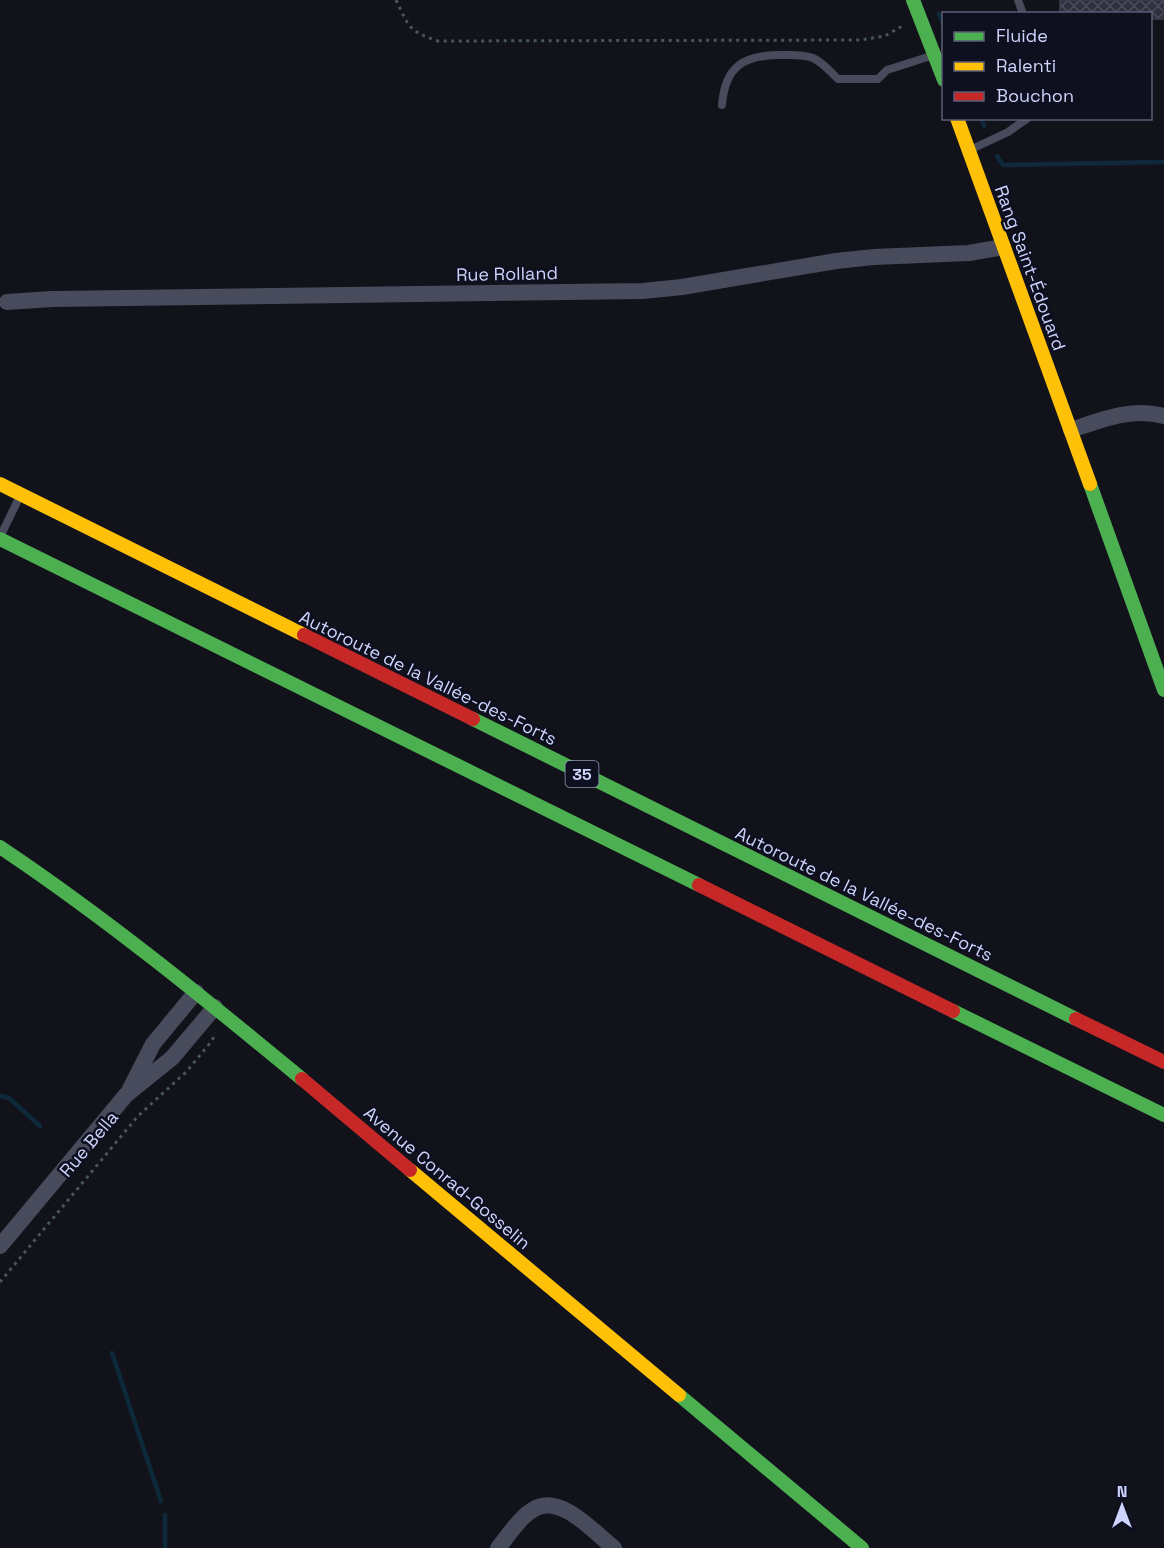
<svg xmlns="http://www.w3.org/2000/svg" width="1164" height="1548" font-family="'Space Grotesk',sans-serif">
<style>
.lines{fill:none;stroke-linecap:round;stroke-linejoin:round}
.stream{stroke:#0e293a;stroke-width:4.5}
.building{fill:url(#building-cross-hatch);stroke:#3c3d4e;stroke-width:1.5}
.path{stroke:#47575c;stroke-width:3;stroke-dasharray:3 4.5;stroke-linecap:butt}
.lane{stroke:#474b5b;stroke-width:8}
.street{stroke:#474b5b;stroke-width:16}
.fast{stroke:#4caf50;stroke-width:14}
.slow{stroke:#ffc107;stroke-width:14}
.jam{stroke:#c62828;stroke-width:14}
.labels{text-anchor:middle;stroke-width:5;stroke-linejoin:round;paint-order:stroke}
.shield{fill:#0e0f1f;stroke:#9499ba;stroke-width:1.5}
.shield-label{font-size:16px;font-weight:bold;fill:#ced4fc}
.street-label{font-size:18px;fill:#ced4fc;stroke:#0e0f1f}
</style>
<defs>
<pattern id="building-cross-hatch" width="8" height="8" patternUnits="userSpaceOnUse" patternTransform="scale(1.5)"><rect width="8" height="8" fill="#2f303d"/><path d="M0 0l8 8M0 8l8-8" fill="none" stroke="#4c4d5a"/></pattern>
</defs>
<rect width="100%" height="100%" fill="#12121b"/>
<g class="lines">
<path class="stream" d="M 939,14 L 944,25
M 981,118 L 984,126
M 997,156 L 1003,165 L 1164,162
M 0,1096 L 9,1098 L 40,1126
M 112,1353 L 161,1501
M 165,1515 L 165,1548"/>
</g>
<path class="building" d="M 1060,0 L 1164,0 L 1164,19 L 1150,19 L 1150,14 L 1060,14 Z"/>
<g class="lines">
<path class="path" d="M 396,0 C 409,27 408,31 438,41 L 860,40 L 885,36 L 904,25
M 0,1282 L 138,1116 L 186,1072 L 211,1042 L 216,1033"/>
<path class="lane" d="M 1018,0 L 1023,14
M 722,105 C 725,66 744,55 781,55 C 791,55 803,54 813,58 C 822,62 831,72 838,79 L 878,79 L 887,70 L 934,55
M 972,149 L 1008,132 L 1028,118
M 1,535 L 19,498"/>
<path class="street" d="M 7,302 L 52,299 L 643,291 L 682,287 L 836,261 L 874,257 L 969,253 L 1003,247
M 1071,430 C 1101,420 1132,407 1164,416
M 130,1089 L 153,1044 L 196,992
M 0,1246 L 126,1095 L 172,1058 L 215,1007
M 498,1548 C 509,1535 520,1516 536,1508 C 562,1495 595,1533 614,1548"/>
<path class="fast" d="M 913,0 L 944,80
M 1090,484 L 1164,690
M 0,539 L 699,885
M 473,719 L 1076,1019
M 0,847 C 106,918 204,998 302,1079
M 953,1011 L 1164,1115
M 679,1395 L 862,1548"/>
<path class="slow" d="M 957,118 L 1090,484
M 0,484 L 304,635
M 410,1170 L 679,1395"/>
<path class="jam" d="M 304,635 L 473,719
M 699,885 L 953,1011
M 1076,1019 L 1164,1062
M 302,1079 L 410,1170"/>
</g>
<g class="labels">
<rect class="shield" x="565.5" y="761" width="33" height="26" rx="4.5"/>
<g class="shield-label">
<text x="582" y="780">35</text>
</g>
<g class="street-label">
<text transform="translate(1030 268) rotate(70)" y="6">Rang Saint-Édouard</text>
<text transform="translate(507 274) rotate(-1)" y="6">Rue Rolland</text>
<text transform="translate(428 678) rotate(26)" y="6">Autoroute de la Vallée-des-Forts</text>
<text transform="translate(864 894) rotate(26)" y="6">Autoroute de la Vallée-des-Forts</text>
<text transform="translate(89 1144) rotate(-50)" y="6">Rue Bella</text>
<text transform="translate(447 1178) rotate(40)" y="6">Avenue Conrad-Gosselin</text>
</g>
</g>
<rect x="942" y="12" width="210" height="108" fill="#0e0f1f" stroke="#5b5e77" stroke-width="1.5"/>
<rect x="954" y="32" width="30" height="9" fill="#4caf50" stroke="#5b5e77" stroke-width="1.5"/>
<text x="996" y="42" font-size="18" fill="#ced4fc">Fluide</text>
<rect x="954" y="62" width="30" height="9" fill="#ffc107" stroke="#5b5e77" stroke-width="1.5"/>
<text x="996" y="72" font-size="18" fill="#ced4fc">Ralenti</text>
<rect x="954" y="92" width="30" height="9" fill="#c62828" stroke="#5b5e77" stroke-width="1.5"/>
<text x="996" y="102" font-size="18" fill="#ced4fc">Bouchon</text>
<g transform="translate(1122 1506)" stroke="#0e0f1f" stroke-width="4.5" paint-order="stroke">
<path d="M0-4.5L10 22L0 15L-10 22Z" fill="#ced4fc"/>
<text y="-9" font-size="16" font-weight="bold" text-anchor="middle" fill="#ced4fc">N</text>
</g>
</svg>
